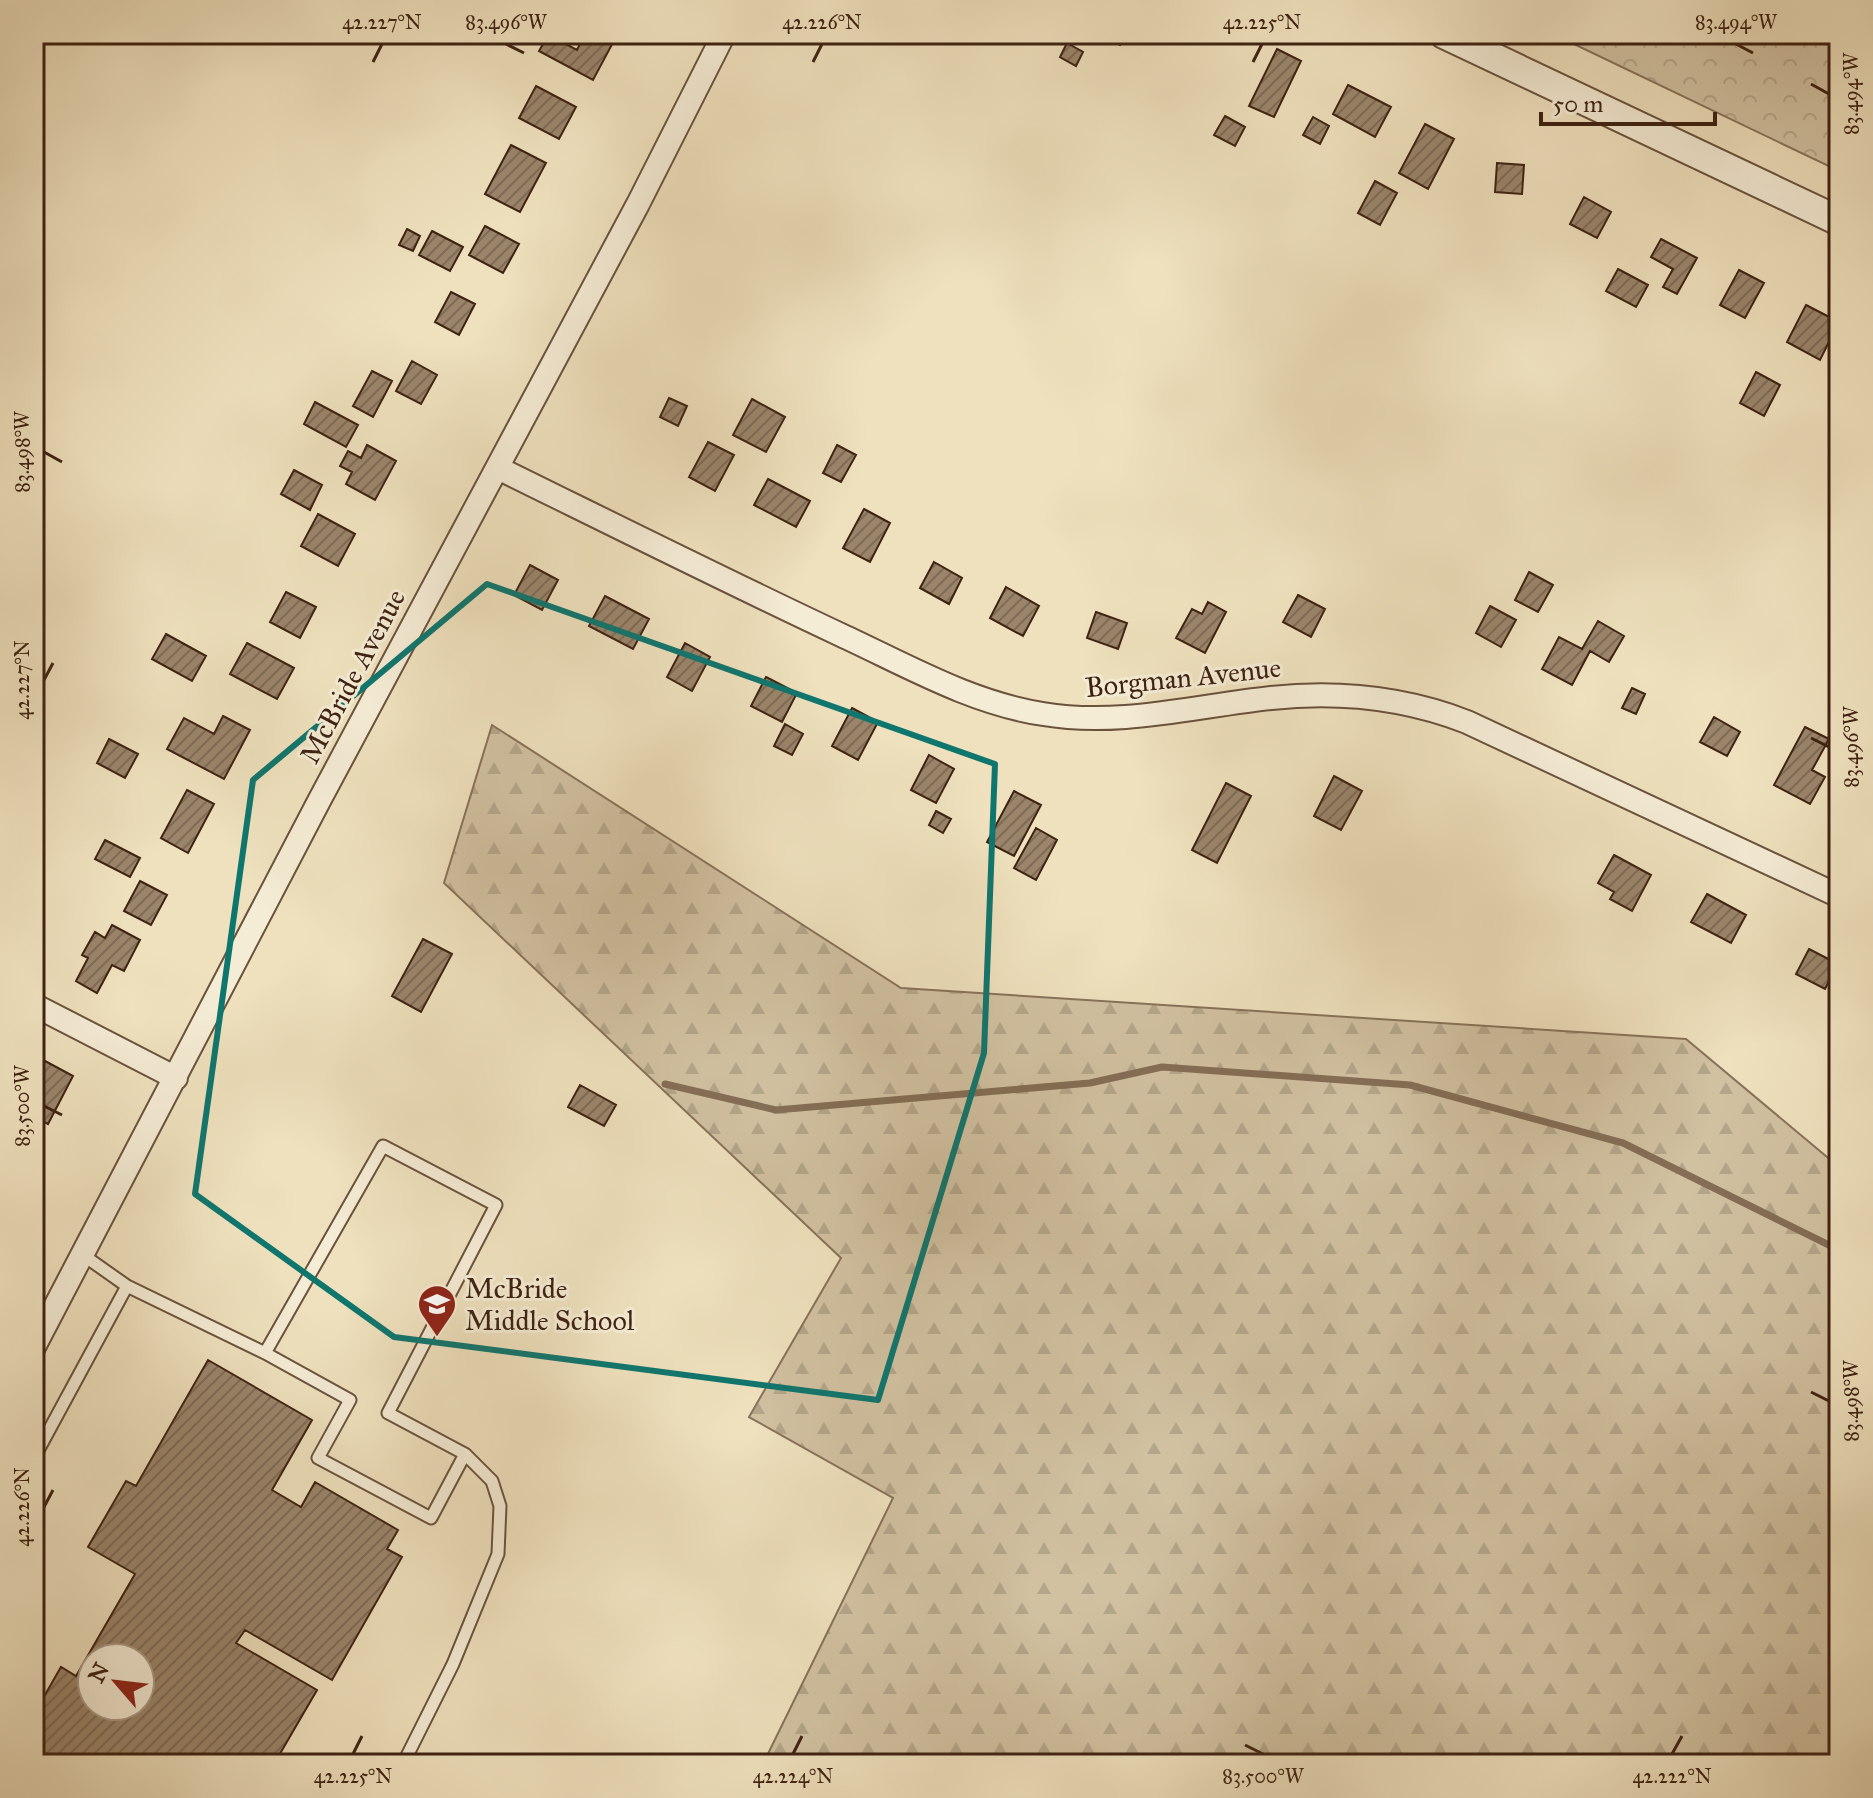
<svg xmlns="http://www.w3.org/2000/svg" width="1873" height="1798" font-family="'IM FELL Great Primer',serif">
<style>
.forest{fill:url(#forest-firs);stroke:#88725a;stroke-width:2}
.park{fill:url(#park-crowns);stroke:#88725a;stroke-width:2}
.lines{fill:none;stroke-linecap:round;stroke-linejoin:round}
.stream{stroke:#846e56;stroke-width:7}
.building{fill:url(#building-hatch);stroke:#3e2212;stroke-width:2;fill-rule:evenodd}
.service-casing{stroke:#6a523d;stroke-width:15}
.minor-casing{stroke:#6a523d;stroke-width:26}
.tertiary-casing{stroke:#6a523d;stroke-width:32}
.service{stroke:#f5ecd5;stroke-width:11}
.minor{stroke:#f5ecd5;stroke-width:22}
.tertiary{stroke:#f5ecd5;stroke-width:28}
.marked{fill:none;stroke:#0f766e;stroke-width:6;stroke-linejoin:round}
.ticks{fill:none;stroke:#3e2212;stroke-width:3}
.labels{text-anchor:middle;stroke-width:6;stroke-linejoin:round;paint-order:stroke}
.street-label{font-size:28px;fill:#3e2212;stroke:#f5ecd5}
.poi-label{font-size:28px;fill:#3e2212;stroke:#f5ecd5;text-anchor:start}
.neatline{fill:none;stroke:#3e2212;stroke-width:3}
.ticks-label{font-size:20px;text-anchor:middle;fill:#3e2212}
</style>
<defs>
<pattern id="forest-firs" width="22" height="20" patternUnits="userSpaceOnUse" patternTransform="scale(2)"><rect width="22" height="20" fill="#d1c1a1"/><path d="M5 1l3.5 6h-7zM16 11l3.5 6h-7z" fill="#b4a68a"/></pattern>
<pattern id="park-crowns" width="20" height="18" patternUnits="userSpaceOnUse" patternTransform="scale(2)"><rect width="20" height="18" fill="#d1c1a1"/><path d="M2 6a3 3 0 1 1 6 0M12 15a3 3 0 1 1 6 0" fill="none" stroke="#b4a68a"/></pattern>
<pattern id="building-hatch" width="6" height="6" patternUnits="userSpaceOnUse" patternTransform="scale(2)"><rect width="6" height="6" fill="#9a856b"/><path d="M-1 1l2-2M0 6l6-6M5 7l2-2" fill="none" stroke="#7f6c57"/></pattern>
</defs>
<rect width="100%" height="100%" fill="#efe1be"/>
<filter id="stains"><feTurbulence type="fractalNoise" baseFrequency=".0025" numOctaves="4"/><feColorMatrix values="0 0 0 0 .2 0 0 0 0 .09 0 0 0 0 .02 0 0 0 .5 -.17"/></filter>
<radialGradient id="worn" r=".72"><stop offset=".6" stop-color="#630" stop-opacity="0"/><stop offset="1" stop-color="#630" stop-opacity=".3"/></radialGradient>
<path class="forest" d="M 492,725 L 901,988 L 1686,1039 L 1839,1167 L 1839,1764 L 763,1764 L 893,1498 L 749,1417 L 841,1258 L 444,883 Z"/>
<path class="park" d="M 1553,34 L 1839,34 L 1839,171 Z"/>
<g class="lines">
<path class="stream" d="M 665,1084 L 776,1110 L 1090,1083 L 1162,1067 L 1410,1085 L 1623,1143 L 1839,1250"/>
</g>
<path class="building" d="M 585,34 L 617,35 L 593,80 L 539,51 L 548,35 L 577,50 Z
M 1099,34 L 1127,34 L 1120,45 Z
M 1067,43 L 1083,52 L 1076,66 L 1060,57 Z
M 1277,49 L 1301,61 L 1274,117 L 1249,106 Z
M 1348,85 L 1391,107 L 1375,137 L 1333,114 Z
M 536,86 L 576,107 L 559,139 L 519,118 Z
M 1225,116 L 1245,127 L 1235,146 L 1214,135 Z
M 1313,117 L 1329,126 L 1320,144 L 1303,135 Z
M 1425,124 L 1454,139 L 1428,189 L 1399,173 Z
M 511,145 L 546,163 L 520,212 L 485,194 Z
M 1497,163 L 1524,165 L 1522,194 L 1495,192 Z
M 1375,181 L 1397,193 L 1380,225 L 1358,213 Z
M 1584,197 L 1611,212 L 1597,238 L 1570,224 Z
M 485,226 L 519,244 L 503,273 L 469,255 Z
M 407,229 L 420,236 L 413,251 L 399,245 Z
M 432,231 L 463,247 L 450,271 L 419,255 Z
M 1661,239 L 1697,258 L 1677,294 L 1663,287 L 1673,269 L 1651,257 Z
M 1618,269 L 1648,285 L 1636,307 L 1606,291 Z
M 1739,270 L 1764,283 L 1745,318 L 1720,305 Z
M 451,292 L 475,304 L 459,335 L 435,322 Z
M 1806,305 L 1839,322 L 1820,360 L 1787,342 Z
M 412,361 L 437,375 L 421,404 L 396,391 Z
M 372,371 L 392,381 L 373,417 L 353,406 Z
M 1756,372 L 1780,385 L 1764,416 L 1740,403 Z
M 669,398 L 687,406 L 678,426 L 660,417 Z
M 752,399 L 785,417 L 766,452 L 733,435 Z
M 315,402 L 358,425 L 346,447 L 304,424 Z
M 708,442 L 734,455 L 715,491 L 689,477 Z
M 367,445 L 396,461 L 375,500 L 346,484 L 352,472 L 340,466 L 348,451 L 361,458 Z
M 837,445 L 856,455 L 841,482 L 823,473 Z
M 294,470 L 322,485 L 310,510 L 281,494 Z
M 768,479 L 810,501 L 796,527 L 754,505 Z
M 864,509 L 890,523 L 870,562 L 843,548 Z
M 318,514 L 355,534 L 338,566 L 301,546 Z
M 934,562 L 962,578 L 949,604 L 920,588 Z
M 530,565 L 558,580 L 542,610 L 514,595 Z
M 1529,572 L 1553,585 L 1538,612 L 1515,600 Z
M 1006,587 L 1039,606 L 1023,636 L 990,618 Z
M 286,592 L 316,607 L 300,638 L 270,622 Z
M 1298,595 L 1325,609 L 1311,637 L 1283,622 Z
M 605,596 L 649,619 L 633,649 L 589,626 Z
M 1208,602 L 1226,612 L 1205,653 L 1176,638 L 1192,609 L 1202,614 Z
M 1490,606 L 1516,620 L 1501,647 L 1476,633 Z
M 1096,612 L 1127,623 L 1118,649 L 1087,638 Z
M 1598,621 L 1624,636 L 1609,662 L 1590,651 L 1572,685 L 1542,669 L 1559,637 L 1582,649 Z
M 166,634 L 206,656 L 192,681 L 152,659 Z
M 247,643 L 294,668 L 277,699 L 230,674 Z
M 685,643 L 710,657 L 692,691 L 667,677 Z
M 766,677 L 797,693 L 782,722 L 751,706 Z
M 1632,688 L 1645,694 L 1636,714 L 1622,708 Z
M 852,708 L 878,722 L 858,760 L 832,746 Z
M 223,716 L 250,730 L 224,779 L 167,749 L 184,718 L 214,734 Z
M 1714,717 L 1740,732 L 1727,756 L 1700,742 Z
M 785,724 L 803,734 L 792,755 L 774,746 Z
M 1805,727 L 1829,739 L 1812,770 L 1825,777 L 1810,804 L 1774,785 Z
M 109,739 L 138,754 L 125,778 L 97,763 Z
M 929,755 L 954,769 L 936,803 L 911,790 Z
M 1334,776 L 1362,791 L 1341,830 L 1314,816 Z
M 1226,783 L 1251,796 L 1217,863 L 1192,850 Z
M 187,790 L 214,804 L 188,853 L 161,838 Z
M 1014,791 L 1041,805 L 1014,856 L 987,842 Z
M 936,811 L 951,819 L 943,833 L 929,825 Z
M 1036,828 L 1057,840 L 1036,880 L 1014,868 Z
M 105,840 L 140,858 L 130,877 L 95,859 Z
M 1614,855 L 1651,875 L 1632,911 L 1610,899 L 1614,892 L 1598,883 Z
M 140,881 L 167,895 L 151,925 L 124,911 Z
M 1707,894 L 1746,915 L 1731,943 L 1691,922 Z
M 112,925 L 140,940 L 124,971 L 112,965 L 97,993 L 76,981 L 88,958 L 82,955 L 95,932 L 105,938 Z
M 423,939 L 452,954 L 421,1012 L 392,996 Z
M 1809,949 L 1838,964 L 1825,989 L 1796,974 Z
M 45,1061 L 73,1076 L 48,1124 L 34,1116 L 34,1082 Z
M 580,1085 L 616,1105 L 604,1126 L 568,1107 Z
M 208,1360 L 312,1420 L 272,1490 L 301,1507 L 315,1482 L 398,1530 L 387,1549 L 402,1557 L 332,1680 L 245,1630 L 236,1643 L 317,1690 L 274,1764 L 255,1755 L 250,1764 L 34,1764 L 34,1714 L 61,1667 L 76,1676 L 135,1574 L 88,1547 L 126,1481 L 136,1486 ZM 92,1658 L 140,1658 L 140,1706 L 92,1706 Z"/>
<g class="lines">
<g class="service-casing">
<path id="service" d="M 127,1286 L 265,1353 L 383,1146 L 496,1205 L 388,1413 L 465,1454 L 492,1481 L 500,1506 L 498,1554 L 453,1664 L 403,1764
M 265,1353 L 350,1400 L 318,1458 L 431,1518 L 465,1454
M 34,1458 L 127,1286 L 83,1255"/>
</g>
<g class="minor-casing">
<path id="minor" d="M 498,468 C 612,524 726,581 841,635 C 906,665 971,703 1043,714 C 1119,727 1195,706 1271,698 C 1338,691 1405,698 1467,722 L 1839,896
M 34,1005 L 176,1078
M 34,1347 L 319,801 L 638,204 L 724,34"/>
</g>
<g class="tertiary-casing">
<path id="tertiary" d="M 1444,34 L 1839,221"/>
</g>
<use href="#service" class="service"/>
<use href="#minor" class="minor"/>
<use href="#tertiary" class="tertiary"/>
</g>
<path class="marked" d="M 487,584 L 995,764 L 984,1053 L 878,1400 L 394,1337 L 195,1194 L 253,780 Z"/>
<path class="ticks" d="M 506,44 L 524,53M 1736,44 L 1753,53M 373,62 L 382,44M 813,62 L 822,44M 1253,62 L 1262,44M 1811,84 L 1829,94M 44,452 L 62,462M 44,680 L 53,663M 1811,738 L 1829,747M 44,1106 L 62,1115M 1811,1392 L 1829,1401M 44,1507 L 53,1490M 1245,1745 L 1263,1754M 353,1754 L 362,1736M 793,1754 L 802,1736M 1672,1754 L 1682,1736"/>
<defs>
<g id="school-pin" transform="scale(2)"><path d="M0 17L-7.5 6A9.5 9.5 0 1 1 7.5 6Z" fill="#8f2418" stroke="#f5ecd5"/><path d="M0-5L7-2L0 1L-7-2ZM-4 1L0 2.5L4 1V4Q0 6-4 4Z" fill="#fff"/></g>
</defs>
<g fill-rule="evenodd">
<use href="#school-pin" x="437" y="1304"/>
</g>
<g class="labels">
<g class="street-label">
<text transform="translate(352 676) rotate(-62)" y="10">McBride Avenue</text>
<text transform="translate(1183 677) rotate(-6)" y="10">Borgman Avenue</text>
</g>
<g class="poi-label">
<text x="465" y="1298">McBride<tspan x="465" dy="32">Middle School</tspan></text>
</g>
</g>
<rect width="1873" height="1798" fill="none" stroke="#efe1be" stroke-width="88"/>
<g transform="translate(116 1682) rotate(298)"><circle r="38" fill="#f5ecd5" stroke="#ac9b87" stroke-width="2"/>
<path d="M0-6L14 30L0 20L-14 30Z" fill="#8f2418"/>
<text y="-12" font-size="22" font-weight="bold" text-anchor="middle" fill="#3e2212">N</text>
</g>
<path d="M1541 112v12h174v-12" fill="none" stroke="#3e2212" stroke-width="4"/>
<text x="1553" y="112" font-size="24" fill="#3e2212" stroke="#f5ecd5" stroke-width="6" paint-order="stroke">50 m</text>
<rect x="44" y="44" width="1785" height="1710" class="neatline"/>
<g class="ticks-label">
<text x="382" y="29">42.227°N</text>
<text x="506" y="29">83.496°W</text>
<text x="822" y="29">42.226°N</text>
<text x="1262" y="29">42.225°N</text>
<text x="1736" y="29">83.494°W</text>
<text transform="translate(1851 94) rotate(-90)" y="7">83.494°W</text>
<text transform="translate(22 452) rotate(-90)" y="7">83.498°W</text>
<text transform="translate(22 680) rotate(-90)" y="7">42.227°N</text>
<text transform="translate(1851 747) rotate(-90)" y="7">83.496°W</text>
<text transform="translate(22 1106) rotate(-90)" y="7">83.500°W</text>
<text transform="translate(1851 1401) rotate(-90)" y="7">83.498°W</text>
<text transform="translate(22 1507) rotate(-90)" y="7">42.226°N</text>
<text x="353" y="1783">42.225°N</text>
<text x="793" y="1783">42.224°N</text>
<text x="1263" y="1783">83.500°W</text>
<text x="1672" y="1783">42.222°N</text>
</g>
<rect width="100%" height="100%" filter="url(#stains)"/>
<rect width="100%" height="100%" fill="url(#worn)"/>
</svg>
